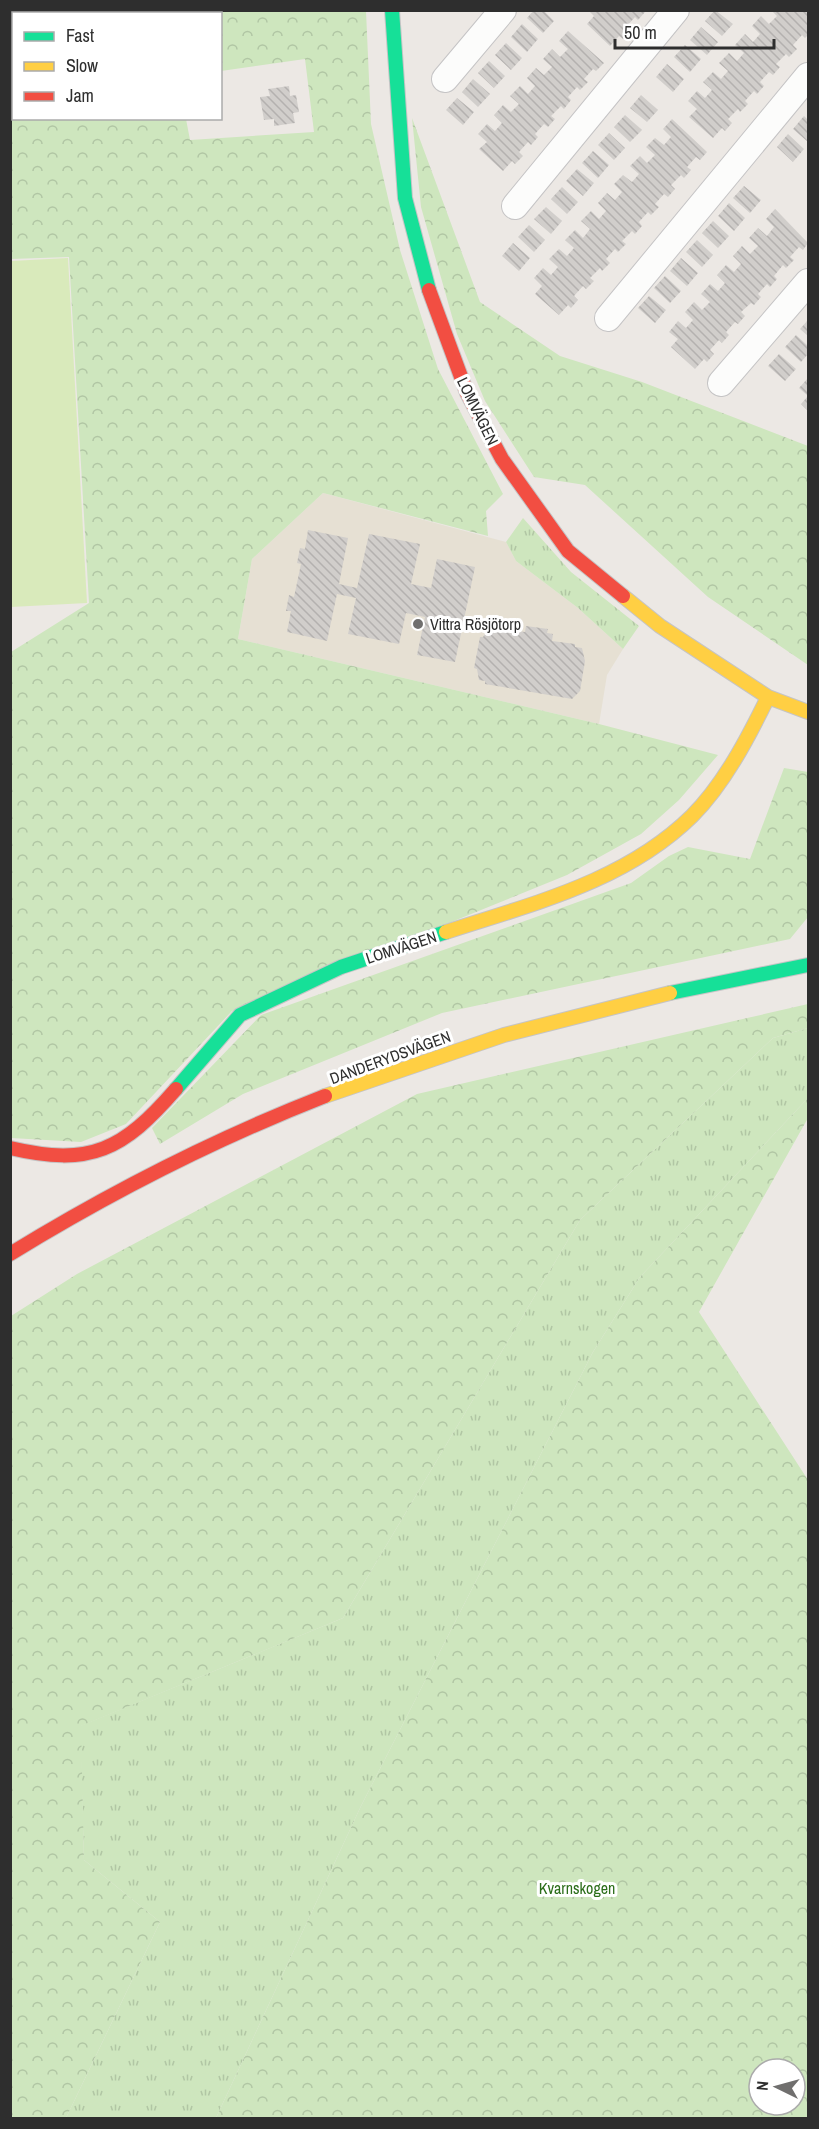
<svg xmlns="http://www.w3.org/2000/svg" width="819" height="2129" font-family="'Archivo Narrow',sans-serif">
<style>
.education{fill:#e6e0d3}
.grass{fill:url(#grass-tufts)}
.forest{fill:url(#forest-crowns);fill-rule:evenodd}
.pitch{fill:#d9eabb}
.building{fill:url(#building-back-hatch)}
.lines{fill:none;stroke-linecap:round;stroke-linejoin:round}
.street-casing{stroke:#c5c4c5;stroke-width:28}
.fast-casing{stroke:#c5c4c5;stroke-width:16}
.slow-casing{stroke:#c5c4c5;stroke-width:16}
.jam-casing{stroke:#c5c4c5;stroke-width:16}
.street{stroke:#fcfcfb;stroke-width:26}
.fast{stroke:#16e098;stroke-width:14}
.slow{stroke:#ffcf43;stroke-width:14}
.jam{stroke:#f24e42;stroke-width:14}
.poi-dot{fill:#706f6e;stroke:#fff;stroke-width:2}
.labels{text-anchor:middle;stroke-width:6;stroke-linejoin:round;paint-order:stroke}
.street-label{font-size:16px;fill:#2e2e2e;stroke:#fff}
.poi-label{font-size:16px;fill:#2e2e2e;stroke:#fff;text-anchor:start}
.park-label{font-size:16px;fill:#2c6e1b;stroke:#fff}
</style>
<defs>
<pattern id="grass-tufts" width="24" height="20" patternUnits="userSpaceOnUse" patternTransform="scale(1.5)"><rect width="24" height="20" fill="#cee6be"/><path d="M3 7l-1-3M5 7V3M7 7l1-3M15 17l-1-3M17 17v-4M19 17l1-3" fill="none" stroke="#b1c6a4"/></pattern>
<pattern id="forest-crowns" width="20" height="18" patternUnits="userSpaceOnUse" patternTransform="scale(1.5)"><rect width="20" height="18" fill="#cee6be"/><path d="M2 6a3 3 0 1 1 6 0M12 15a3 3 0 1 1 6 0" fill="none" stroke="#b1c6a4"/></pattern>
<pattern id="building-back-hatch" width="6" height="6" patternUnits="userSpaceOnUse" patternTransform="scale(1.5)"><rect width="6" height="6" fill="#d1cecb"/><path d="M-1 5l2 2M0 0l6 6M5-1l2 2" fill="none" stroke="#b4b1af"/></pattern>
</defs>
<rect width="100%" height="100%" fill="#ece8e4"/>
<path class="education" d="M 323,493 L 506,542 L 516,561 L 578,608 L 623,649 L 607,675 L 599,724 L 238,639 L 252,559 Z"/>
<path class="grass" d="M 523,518 L 571,572 L 639,626 L 623,649 L 578,608 L 516,561 L 506,542 Z
M 808,1028 L 808,1098 L 640,1277 L 593,1352 L 361,1806 L 216,2118 L 66,2118 L 160,1922 L 84,1860 L 80,1726 L 343,1618 L 580,1220 L 773,1038 Z"/>
<path class="forest" d="M 11,11 L 366,11 L 371,124 L 400,250 L 438,369 L 503,494 L 486,511 L 488,536 L 323,493 L 252,559 L 238,639 L 599,724 L 718,755 L 679,800 L 641,834 L 567,875 L 232,1011 L 126,1124 L 81,1142 L 11,1138 L 11,652 L 89,603 L 69,257 L 11,259 L 11,107 L 13,106 L 14,118 L 186,119 L 190,140 L 314,132 L 305,59 L 221,71 L 220,14 L 14,14 L 13,54 L 11,53 Z
M 412,118 L 480,302 L 560,356 L 642,382 L 808,446 L 808,665 L 708,597 L 585,485 L 534,477 L 485,401 L 457,334 L 421,207 Z
M 784,768 L 808,772 L 808,917 L 790,939 L 442,1013 L 243,1094 L 160,1144 L 152,1128 L 261,1015 L 631,883 L 669,856 L 688,847 L 750,859 Z
M 808,1004 L 808,1028 L 773,1038 L 580,1220 L 343,1618 L 81,1726 L 84,1860 L 160,1922 L 66,2118 L 11,2118 L 11,1316 L 77,1274 L 417,1094 Z
M 808,1098 L 808,1118 L 699,1312 L 808,1480 L 808,2118 L 216,2118 L 361,1806 L 593,1352 L 640,1277 ZM 759,2069 L 795,2069 L 795,2105 L 759,2105 Z"/>
<path class="pitch" d="M 68,258 L 87,603 L 11,607 L 11,261 Z"/>
<path class="building" d="M 534,10 L 543,10 L 554,21 L 543,33 L 527,18 Z
M 588,10 L 644,10 L 645,12 L 638,20 L 635,17 L 626,27 L 630,31 L 623,39 L 619,36 L 610,46 L 587,24 L 594,16 Z
M 715,10 L 733,24 L 722,36 L 705,21 Z
M 771,10 L 808,10 L 808,35 L 805,38 L 802,35 L 793,45 L 797,49 L 789,57 L 786,54 L 776,64 L 780,67 L 773,75 L 769,72 L 760,82 L 764,86 L 757,94 L 754,91 L 745,101 L 748,104 L 740,112 L 738,109 L 728,119 L 732,123 L 725,131 L 722,128 L 713,138 L 689,117 L 697,109 L 688,101 L 697,91 L 705,98 L 712,90 L 703,82 L 713,72 L 721,79 L 728,71 L 719,63 L 729,53 L 737,61 L 744,53 L 735,45 L 745,34 L 753,42 L 760,34 L 752,26 L 761,16 L 769,24 L 777,16 Z
M 522,24 L 538,39 L 527,52 L 511,37 Z
M 701,27 L 718,42 L 707,55 L 690,40 Z
M 568,31 L 604,63 L 596,71 L 593,69 L 584,79 L 588,82 L 580,90 L 577,87 L 568,97 L 571,100 L 564,109 L 561,106 L 551,116 L 555,119 L 548,127 L 544,124 L 535,134 L 538,137 L 531,145 L 528,142 L 519,152 L 523,156 L 515,164 L 512,161 L 503,171 L 479,149 L 487,142 L 478,134 L 487,124 L 495,131 L 502,123 L 494,115 L 503,105 L 511,112 L 519,104 L 510,96 L 520,86 L 528,94 L 535,86 L 527,78 L 536,68 L 544,75 L 552,67 L 543,59 L 552,49 L 560,57 L 568,49 L 559,41 Z
M 506,43 L 522,58 L 511,70 L 495,55 Z
M 685,45 L 701,59 L 690,72 L 674,57 Z
M 489,61 L 505,76 L 494,88 L 478,73 Z
M 667,64 L 684,79 L 673,92 L 656,77 Z
M 473,79 L 490,94 L 478,107 L 462,92 Z
M 289,86 L 290,96 L 296,95 L 299,112 L 293,113 L 295,123 L 274,126 L 274,119 L 264,120 L 260,97 L 270,96 L 268,89 Z
M 641,95 L 658,110 L 647,122 L 630,108 Z
M 457,98 L 474,112 L 463,125 L 446,110 Z
M 625,115 L 642,130 L 630,142 L 614,127 Z
M 804,116 L 808,120 L 808,142 L 793,129 Z
M 672,119 L 707,152 L 700,160 L 696,157 L 687,167 L 691,170 L 684,178 L 681,175 L 671,185 L 675,189 L 668,197 L 664,194 L 655,204 L 659,207 L 651,215 L 648,212 L 639,222 L 642,226 L 635,234 L 632,231 L 622,241 L 626,244 L 618,252 L 615,249 L 606,259 L 610,263 L 602,271 L 600,268 L 590,278 L 594,281 L 586,289 L 583,286 L 574,296 L 578,300 L 571,308 L 568,305 L 559,315 L 535,294 L 542,286 L 534,278 L 543,268 L 551,275 L 558,267 L 549,259 L 559,249 L 567,256 L 574,248 L 565,240 L 575,230 L 583,238 L 590,229 L 581,221 L 591,211 L 599,219 L 606,211 L 598,203 L 607,193 L 615,200 L 622,192 L 614,184 L 623,175 L 632,182 L 639,174 L 630,166 L 640,156 L 647,163 L 655,155 L 646,147 L 655,138 L 664,145 L 671,137 L 663,129 Z
M 609,133 L 625,148 L 614,160 L 598,145 Z
M 788,134 L 804,149 L 793,162 L 777,147 Z
M 593,151 L 609,165 L 598,178 L 582,163 Z
M 577,169 L 594,183 L 583,196 L 566,181 Z
M 744,186 L 761,200 L 750,213 L 733,198 Z
M 562,187 L 578,202 L 567,214 L 551,199 Z
M 729,203 L 745,218 L 734,231 L 718,216 Z
M 546,207 L 562,221 L 551,234 L 534,219 Z
M 775,209 L 808,243 L 803,250 L 799,247 L 790,257 L 794,260 L 786,268 L 783,265 L 774,276 L 777,279 L 770,287 L 767,284 L 758,294 L 761,297 L 754,305 L 751,303 L 741,312 L 745,316 L 738,324 L 735,322 L 726,332 L 729,335 L 722,343 L 719,340 L 710,350 L 714,354 L 707,362 L 704,359 L 695,369 L 671,347 L 678,339 L 669,332 L 678,321 L 686,328 L 693,320 L 685,312 L 694,302 L 702,310 L 710,302 L 701,294 L 710,284 L 718,291 L 725,283 L 717,275 L 726,265 L 734,272 L 741,264 L 733,256 L 742,246 L 750,254 L 758,246 L 749,238 L 758,228 L 767,236 L 774,227 L 766,219 Z
M 713,221 L 729,236 L 718,248 L 702,233 Z
M 529,225 L 545,240 L 534,252 L 518,237 Z
M 697,240 L 713,255 L 702,267 L 686,252 Z
M 513,243 L 530,258 L 519,271 L 502,256 Z
M 681,258 L 698,273 L 687,286 L 670,271 Z
M 665,276 L 681,291 L 670,303 L 654,288 Z
M 649,296 L 666,310 L 655,323 L 638,308 Z
M 808,320 L 808,336 L 800,329 Z
M 796,335 L 808,346 L 808,354 L 801,362 L 785,347 Z
M 779,354 L 796,369 L 785,381 L 768,366 Z
M 808,378 L 808,411 L 801,404 L 808,396 L 799,388 Z
M 308,530 L 348,538 L 339,584 L 357,588 L 369,534 L 420,544 L 411,584 L 431,588 L 437,559 L 475,567 L 455,662 L 417,655 L 425,617 L 406,613 L 399,644 L 348,634 L 356,598 L 337,594 L 327,641 L 287,632 L 291,611 L 286,611 L 289,595 L 294,597 L 301,564 L 297,563 L 300,548 L 305,549 Z
M 526,626 L 548,629 L 547,633 L 553,634 L 552,641 L 575,644 L 575,647 L 582,648 L 585,661 L 580,691 L 572,699 L 485,684 L 485,681 L 479,680 L 477,669 L 474,668 L 480,637 L 483,637 L 489,628 L 525,632 Z"/>
<g class="lines">
<g class="street-casing">
<path id="street" d="M 445,79 L 503,10
M 515,206 L 676,10
M 608,318 L 808,76
M 721,383 L 808,282"/>
</g>
<g class="fast-casing">
<path id="fast" d="M 392,10 L 405,198 L 429,290
M 670,993 L 808,965
M 176,1089 L 240,1015 L 341,967 L 446,932"/>
</g>
<g class="slow-casing">
<path id="slow" d="M 623,596 L 660,626 L 768,697 L 808,712
M 446,932 C 531,904 625,882 692,816 C 724,784 748,738 768,697
M 325,1096 L 504,1035 L 670,993"/>
</g>
<g class="jam-casing">
<path id="jam" d="M 429,290 L 467,393 L 502,459 L 568,551 L 623,596
M 10,1148 C 91,1167 123,1150 176,1089
M 10,1254 C 111,1192 215,1139 325,1096"/>
</g>
<use href="#street" class="street"/>
<use href="#fast" class="fast"/>
<use href="#slow" class="slow"/>
<use href="#jam" class="jam"/>
</g>
<circle class="poi-dot" cx="418" cy="624" r="6"/>
<g class="labels">
<g class="street-label">
<text transform="translate(478 411) rotate(64)" y="6">LOMVÄGEN</text>
<text transform="translate(401 947) rotate(-18)" y="6">LOMVÄGEN</text>
<text transform="translate(390 1057) rotate(-20)" y="6">DANDERYDSVÄGEN</text>
</g>
<g class="poi-label">
<text x="430" y="630">Vittra Rösjötorp</text>
</g>
<g class="park-label">
<text x="577" y="1894">Kvarnskogen</text>
</g>
</g>
<rect width="819" height="2129" fill="none" stroke="#2e2e2e" stroke-width="24"/>
<rect x="12" y="12" width="210" height="108" fill="#ffffff" stroke="#ababab" stroke-width="1.5"/>
<rect x="24" y="32" width="30" height="9" fill="#16e098" stroke="#ababab" stroke-width="1.5"/>
<text x="66" y="42" font-size="18" fill="#2e2e2e">Fast</text>
<rect x="24" y="62" width="30" height="9" fill="#ffcf43" stroke="#ababab" stroke-width="1.5"/>
<text x="66" y="72" font-size="18" fill="#2e2e2e">Slow</text>
<rect x="24" y="92" width="30" height="9" fill="#f24e42" stroke="#ababab" stroke-width="1.5"/>
<text x="66" y="102" font-size="18" fill="#2e2e2e">Jam</text>
<g transform="translate(777 2087) rotate(275)"><circle r="28" fill="#ffffff" stroke="#ababab" stroke-width="1.5"/>
<path d="M0-4.5L10 22L0 15L-10 22Z" fill="#706f6e"/>
<text y="-9" font-size="16" font-weight="bold" text-anchor="middle" fill="#2e2e2e">N</text>
</g>
<path d="M615 39v9h159v-9" fill="none" stroke="#2e2e2e" stroke-width="3"/>
<text x="624" y="39" font-size="18" fill="#2e2e2e" stroke="#ffffff" stroke-width="4.5" paint-order="stroke">50 m</text>
</svg>
